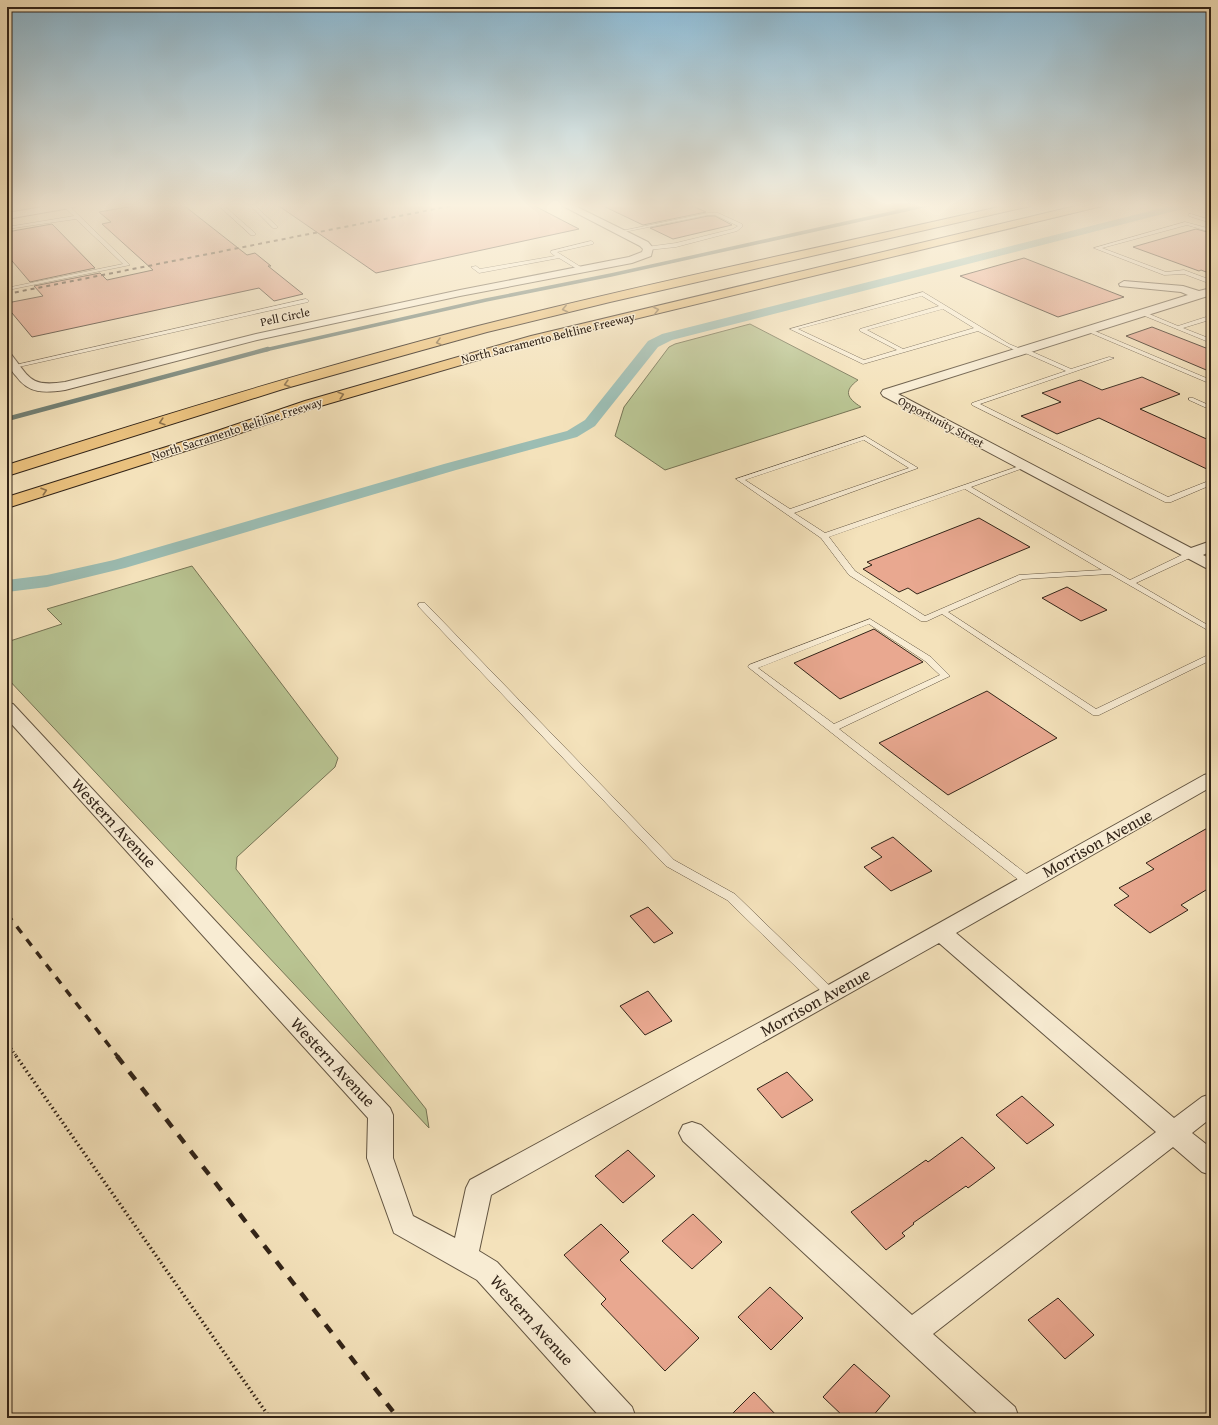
<svg xmlns="http://www.w3.org/2000/svg" width="1218" height="1425" font-family="'Gentium Book Plus',serif">
<style>
.green{fill:#b9c492;stroke:#767455}
.lines{fill:none;stroke-linecap:round;stroke-linejoin:round}
.stream-far1{stroke:#728075;stroke-width:3.5}
.stream{stroke:#728075;stroke-width:4.5}
.canal{fill:#9cbdb3;fill-rule:evenodd}
.building{fill:#e9a890;stroke:#322418}
.lane-casing{stroke:#625441;stroke-width:1}
.street-casing{stroke:#625441;stroke-width:2}
.highway-casing{stroke:#322418;stroke-width:2}
.path-far1{stroke:#322418;stroke-width:3;stroke-dasharray:1 2.5;stroke-linecap:butt}
.path{stroke:#322418;stroke-width:3.5;stroke-dasharray:1.5 3;stroke-linecap:butt}
.lane{fill:#f8ecd3;fill-rule:evenodd}
.street{fill:#f8ecd3;fill-rule:evenodd}
.highway{fill:#eac17e;fill-rule:evenodd}
.rail-far2{stroke:#322418;stroke-width:2;stroke-dasharray:4 4;stroke-linecap:butt}
.rail-far1{stroke:#322418;stroke-width:3.5;stroke-dasharray:8 8;stroke-linecap:butt}
.rail{stroke:#322418;stroke-width:4.5;stroke-dasharray:10 10;stroke-linecap:butt}
.oneway{stroke:#8e724b}
.labels{text-anchor:middle;stroke-width:3;stroke-linejoin:round;paint-order:stroke}
.far-street-label{font-size:12px;fill:#322418;stroke:#f8ecd3}
.near-street-label{font-size:17px;fill:#322418;stroke:#f8ecd3}
</style>
<rect width="100%" height="100%" fill="#f4e2bb"/>
<filter id="stains"><feTurbulence type="fractalNoise" baseFrequency=".005" numOctaves="4"/><feColorMatrix values="0 0 0 0 .2 0 0 0 0 .09 0 0 0 0 .02 0 0 0 .5 -.17"/></filter>
<radialGradient id="worn" r=".72"><stop offset=".6" stop-color="#630" stop-opacity="0"/><stop offset="1" stop-color="#630" stop-opacity=".3"/></radialGradient>
<path class="green" d="M 750,324 L 858,380 C 843,391 847,398 861,407 L 665,470 L 615,436 L 624,407 L 669,347 L 675,344 Z
M 192,566 L 338,758 L 335,767 L 237,857 L 236,869 L 426,1109 L 429,1128 L 7,678 L 7,642 L 62,624 L 47,609 Z"/>
<g class="lines">
<path class="stream-far1" d="M 265,350 L 486,300 L 611,275 L 932,204"/>
<path class="stream" d="M 7,419 L 268,349"/>
<path class="canal" d="M 1178,204 L 1195,204 L 1194,206 L 672,340 L 658,347 L 595,426 L 577,437 L 456,470 L 125,568 L 47,587 L 7,592 L 7,580 L 47,575 L 114,560 L 444,464 L 567,431 L 585,420 L 648,341 L 662,334 Z"/>
</g>
<path class="building" d="M 145,204 L 182,204 L 247,255 L 255,253 L 271,266 L 268,266 L 303,294 L 274,301 L 259,288 L 32,337 L 7,307 L 7,303 L 43,296 L 34,286 L 100,273 L 107,280 L 153,270 L 102,224 L 111,222 L 99,212 Z
M 276,204 L 531,204 L 579,229 L 376,273 Z
M 599,204 L 688,204 L 706,212 L 643,225 Z
M 708,216 L 715,216 L 732,225 L 673,239 L 650,228 Z
M 52,224 L 95,268 L 30,282 L 7,255 L 7,232 Z
M 1196,229 L 1211,233 L 1211,274 L 1201,270 L 1199,271 L 1133,247 Z
M 1024,258 L 1124,297 L 1058,317 L 960,276 Z
M 1152,327 L 1211,350 L 1211,372 L 1126,336 Z
M 1142,377 L 1180,394 L 1140,409 L 1211,441 L 1211,471 L 1099,418 L 1057,434 L 1021,416 L 1061,402 L 1042,393 L 1080,380 L 1102,390 Z
M 979,518 L 1030,547 L 917,594 L 908,588 L 899,592 L 863,569 L 872,565 L 867,562 Z
M 1067,587 L 1107,610 L 1081,621 L 1042,598 Z
M 874,629 L 923,662 L 840,699 L 794,663 Z
M 987,691 L 1057,738 L 948,795 L 879,743 Z
M 1211,826 L 1211,887 L 1181,905 L 1188,910 L 1150,933 L 1114,905 L 1129,896 L 1119,888 L 1154,869 L 1146,863 Z
M 893,837 L 932,871 L 891,891 L 864,867 L 882,857 L 871,848 Z
M 648,907 L 673,933 L 654,943 L 630,916 Z
M 648,991 L 672,1021 L 645,1035 L 620,1006 Z
M 787,1072 L 813,1100 L 782,1118 L 757,1089 Z
M 1022,1096 L 1054,1125 L 1027,1144 L 996,1115 Z
M 962,1137 L 995,1168 L 968,1188 L 966,1186 L 913,1223 L 914,1224 L 902,1233 L 905,1236 L 886,1250 L 851,1212 L 926,1160 L 928,1162 Z
M 628,1150 L 655,1176 L 623,1203 L 595,1176 Z
M 693,1214 L 722,1242 L 692,1269 L 662,1241 Z
M 601,1224 L 629,1252 L 620,1260 L 699,1338 L 665,1371 L 601,1304 L 606,1299 L 564,1255 Z
M 770,1287 L 803,1318 L 771,1350 L 738,1317 Z
M 1058,1298 L 1094,1335 L 1065,1359 L 1028,1320 Z
M 854,1364 L 890,1396 L 871,1418 L 845,1418 L 823,1397 Z
M 754,1392 L 779,1418 L 728,1418 Z"/>
<g class="lines">
<g class="lane-casing">
<path id="lane" d="M 7,204 L 16,204 L 7,206 Z
M 64,204 L 67,204 L 130,265 L 8,290 L 7,284 L 11,287 L 123,264 L 76,219 L 7,229 L 7,227 L 74,216 L 63,206 Z
M 217,204 L 222,204 L 255,233 L 255,235 L 251,235 Z
M 249,204 L 253,204 L 277,226 L 277,228 L 273,228 Z
M 708,213 L 718,213 L 742,224 L 742,227 L 737,231 L 676,247 L 648,250 L 645,248 L 646,247 L 676,243 L 733,229 L 738,226 L 715,215 L 708,215 L 619,233 L 617,232 Z
M 1191,214 L 1211,220 L 1211,223 L 1189,216 L 1189,214 Z
M 1185,222 L 1211,229 L 1211,232 L 1187,225 L 1102,248 L 1166,272 L 1184,270 L 1211,280 L 1211,284 L 1184,274 L 1164,275 L 1094,248 Z
M 591,241 L 593,242 L 593,244 L 557,252 L 584,269 L 584,271 L 582,272 L 559,258 L 479,273 L 471,267 L 476,266 L 480,269 L 555,256 L 551,253 L 551,251 Z
M 923,292 L 1009,344 L 1021,349 L 1026,349 L 1071,369 L 1109,357 L 1114,358 L 980,404 L 1168,497 L 1211,480 L 1211,485 L 1171,502 L 1165,502 L 972,405 L 972,403 L 1066,371 L 1023,352 L 1018,352 L 978,331 L 863,364 L 790,329 ZM 922,296 L 939,306 L 860,329 L 860,331 L 897,350 L 864,360 L 798,329 ZM 943,309 L 974,328 L 903,349 L 867,330 Z
M 306,299 L 309,301 L 308,302 L 14,368 L 11,366 Z
M 1142,311 L 1178,326 L 1206,317 L 1211,319 L 1211,323 L 1206,321 L 1183,328 L 1211,339 L 1211,343 L 1140,314 L 1139,313 Z
M 1086,329 L 1090,329 L 1211,380 L 1211,384 L 1086,331 Z
M 1189,398 L 1193,398 L 1211,406 L 1211,410 L 1189,400 Z
M 865,436 L 918,468 L 794,513 L 825,533 L 1022,465 L 1026,465 L 1026,467 L 971,487 L 1130,580 L 1188,552 L 1194,552 L 1194,556 L 1136,583 L 1211,627 L 1211,632 L 1110,574 L 1023,579 L 948,612 L 1096,709 L 1208,655 L 1211,654 L 1211,660 L 1099,715 L 1093,715 L 942,614 L 927,621 L 921,621 L 849,575 L 821,538 L 736,479 ZM 864,440 L 909,468 L 790,509 L 745,480 ZM 965,489 L 1102,570 L 1019,575 L 925,616 L 855,571 L 829,537 Z
M 419,603 L 425,603 L 674,860 L 735,894 L 835,991 L 837,994 L 835,997 L 831,998 L 827,997 L 727,900 L 666,866 L 419,607 L 418,605 Z
M 870,619 L 931,657 L 950,676 L 839,729 L 1033,879 L 1034,882 L 1033,885 L 1025,885 L 748,667 L 749,665 ZM 869,624 L 925,661 L 940,675 L 834,724 L 758,668 Z"/>
</g>
<g class="street-casing">
<path id="street" d="M 60,204 L 80,204 L 75,207 L 7,219 L 7,213 Z
M 559,204 L 571,204 L 648,242 L 653,248 L 651,256 L 632,263 L 460,296 L 257,340 L 65,390 C 44,393 29,394 16,376 C 9,368 7,364 7,353 L 11,354 C 30,379 31,387 65,382 L 256,334 L 460,290 L 629,257 L 642,252 L 643,249 L 640,246 Z
M 1124,281 L 1183,286 L 1199,291 L 1211,288 L 1211,295 L 898,394 L 1191,548 L 1211,541 L 1211,551 L 1203,555 L 1211,559 L 1211,570 L 1206,568 L 883,396 L 881,393 L 883,390 L 1188,295 L 1181,292 L 1120,286 L 1119,284 Z
M 7,703 L 13,704 L 390,1108 L 393,1115 L 393,1158 L 413,1216 L 455,1238 L 466,1188 L 470,1180 L 823,988 L 1204,775 L 1211,773 L 1211,787 L 956,933 L 1174,1118 L 1202,1097 L 1211,1094 L 1211,1118 L 1192,1133 L 1211,1148 L 1211,1175 L 1202,1172 L 1173,1147 L 933,1334 L 1015,1407 L 1019,1418 L 982,1418 L 683,1141 L 679,1133 L 683,1125 L 692,1122 L 701,1125 L 912,1315 L 1156,1132 L 939,943 L 491,1195 L 479,1251 L 497,1262 L 632,1407 L 636,1418 L 601,1418 L 477,1280 L 394,1233 L 367,1158 L 368,1118 L 7,719 Z"/>
</g>
<g class="highway-casing">
<path id="highway" d="M 1012,204 L 1032,204 L 1030,206 L 1026,207 L 610,302 L 487,332 L 283,389 L 7,476 L 7,465 C 163,415 319,367 478,326 C 655,281 834,245 1012,204 Z
M 1084,204 L 1104,204 L 1102,206 L 1098,207 L 540,342 L 317,407 L 226,438 L 7,508 L 7,497 L 214,432 L 305,401 L 531,336 Z"/>
</g>
<path class="path-far1" d="M 7,1043 L 17,1057"/>
<path class="path" d="M 16,1056 L 270,1418"/>
<use href="#lane" class="lane"/>
<use href="#street" class="street"/>
<use href="#highway" class="highway"/>
<path class="rail-far2" d="M 7,294 L 460,204"/>
<path class="rail-far1" d="M 7,914 L 118,1057"/>
<path class="rail" d="M 117,1056 L 398,1418"/>
</g>
<defs><path id="oneway-chevron" d="M-2-3.5L2.5 0L-2 3.5" fill="none" stroke-width="1.6" stroke-linecap="round" stroke-linejoin="round"/></defs>
<g class="oneway">
<use href="#oneway-chevron" transform="translate(565 309) rotate(167)"/>
<use href="#oneway-chevron" transform="translate(656 310) rotate(-14)"/>
<use href="#oneway-chevron" transform="translate(439 342) rotate(165)"/>
<use href="#oneway-chevron" transform="translate(287 384) rotate(164)"/>
<use href="#oneway-chevron" transform="translate(341 395) rotate(-17)"/>
<use href="#oneway-chevron" transform="translate(162 422) rotate(163)"/>
<use href="#oneway-chevron" transform="translate(44 491) rotate(-18)"/>
</g>
<linearGradient id="sky" x2="0" y2="1"><stop stop-color="#89b8d3"/><stop offset="0.51" stop-color="#faf2e0"/><stop offset="1" stop-color="#faf2e0" stop-opacity="0"/></linearGradient>
<rect width="1218" height="403" fill="url(#sky)"/>
<g class="labels">
<g class="far-street-label">
<text transform="translate(285 317) rotate(-12)" y="4">Pell Circle</text>
<text transform="translate(548 338) rotate(-14)" y="4">North Sacramento Beltline Freeway</text>
<text transform="translate(941 422) rotate(28)" y="4">Opportunity Street</text>
<text transform="translate(237 429) rotate(-18)" y="4">North Sacramento Beltline Freeway</text>
</g>
<g class="near-street-label">
<text transform="translate(114 823) rotate(47)" y="6">Western Avenue</text>
<text transform="translate(1097 843) rotate(-29)" y="6">Morrison Avenue</text>
<text transform="translate(815 1002) rotate(-29)" y="6">Morrison Avenue</text>
<text transform="translate(333 1062) rotate(47)" y="6">Western Avenue</text>
<text transform="translate(532 1320) rotate(48)" y="6">Western Avenue</text>
</g>
</g>
<rect width="1218" height="1425" fill="none" stroke="#f4e2bb" stroke-width="24"/>
<rect x="8" y="8" width="1202" height="1409" fill="none" stroke="#322418" stroke-width="2"/>
<rect x="12" y="12" width="1194" height="1401" fill="none" stroke="#322418"/>
<rect width="100%" height="100%" filter="url(#stains)"/>
<rect width="100%" height="100%" fill="url(#worn)"/>
</svg>
